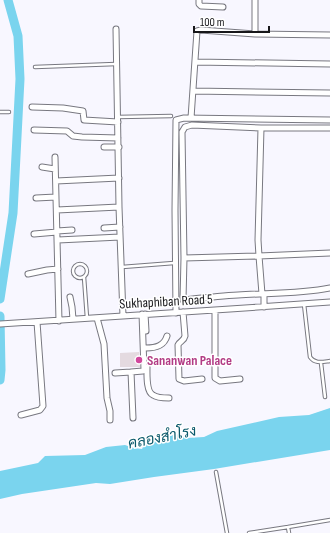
<svg xmlns="http://www.w3.org/2000/svg" width="330" height="533" font-family="'Sofia Sans Condensed',Sarabun,sans-serif">
<style>
.water{fill:#7ad4ee}
.lines{fill:none;stroke-linecap:round;stroke-linejoin:round}
.river{stroke:#7ad4ee;stroke-width:9}
.building{fill:#e4dae0}
.service-casing{stroke:#787880;stroke-width:4.5}
.minor-casing{stroke:#787880;stroke-width:7}
.service{stroke:#fff;stroke-width:2.5}
.minor{stroke:#fff;stroke-width:5}
.hotel-dot{fill:#d1479c;stroke:#fff;stroke-width:1.5}
.labels{text-anchor:middle;stroke-width:3;stroke-linejoin:round;paint-order:stroke}
.street-label{font-size:14px;fill:#17171a;stroke:#fff}
.hotel-label{font-size:14px;font-weight:bold;fill:#b23c85;stroke:#fff;text-anchor:start}
.water-label{font-size:15px;font-style:italic;fill:#0b596b;stroke:#fff}
</style>
<rect width="100%" height="100%" fill="#f8f7ff"/>
<path class="water" d="M 330,408 L 330,450 L 214,469 L 154,477 L 110,484 L 96,483 L 22,494 L 0,499 L 0,471 L 38,463 L 45,456 L 85,455 L 106,447 L 125,445 L 134,448 L 142,449 L 145,443 L 177,434 L 187,438 L 204,437 L 217,431 L 279,417 L 309,415 Z"/>
<g class="lines">
<path class="river" d="M 0,299 L 13,213 L 20,79 L 18,36 L 8,0
M 0,316 L 1,370 L 0,380"/>
</g>
<path class="building" d="M 139,352 L 140,367 L 120,367 L 120,353 Z"/>
<g class="lines">
<g class="service-casing">
<path id="service" d="M 35,67 L 116,64
M 0,112 L 9,112
M 118,117 L 171,116
M73 271a7 7 0 1 1 14 0a7 7 0 1 1-14 0Z
M 122,267 L 174,263
M 84,277 L 87,318
M 304,304 L 310,357 C 315,364 322,362 330,361
M 321,363 L 325,397
M 216,472 L 227,533
M 249,533 L 288,527
M 289,533 L 288,527 L 330,520"/>
</g>
<g class="minor-casing">
<path id="minor" d="M 199,0 L 199,4 L 201,6 L 223,7
M 116,29 L 119,207 L 123,316
M 255,34 L 255,0
M 195,62 L 330,64
M 193,91 L 330,93
M 32,107 L 63,108 L 83,111 L 84,120 L 118,122
M 191,118 L 197,31 L 201,30 L 255,34 L 330,35
M 330,128 L 261,128 L 192,125 L 185,127 L 182,132 L 184,258 L 183,300 C 202,298 220,296 238,295 C 269,293 300,294 330,288
M 34,130 L 67,131 L 73,136 L 82,137 L 118,138
M 104,147 L 119,147
M 55,157 L 59,321
M 42,167 L 55,169
M 56,181 L 119,178
M 36,198 L 56,197
M 57,210 L 119,207
M 104,228 L 120,227
M 57,231 L 72,230
M 34,234 L 57,232
M 58,240 L 120,237
M 184,258 L 259,256 L 258,240 L 261,128
M 28,274 L 47,270 L 58,269
M 262,294 L 259,256 L 330,253
M 264,294 L 264,307
M 70,297 L 72,307 L 73,319
M 215,310 L 215,378 L 220,381 L 240,379
M 183,312 L 185,336 C 184,341 180,341 178,345 L 179,379 L 184,381 L 202,379
M 176,313 L 175,210 L 176,120 L 184,118 L 330,120
M 145,314 L 146,331
M 97,318 L 104,344 L 107,398 L 110,411 L 110,420
M 0,324 L 230,309 L 330,302
M 146,348 C 156,348 164,346 167,336
M 147,367 C 147,374 146,392 153,395 C 157,398 164,398 169,398
M 115,373 L 131,372
M 21,415 L 40,410 L 43,406 L 37,322
M 133,418 L 131,372 L 143,371 L 144,370 L 142,314"/>
</g>
<use href="#service" class="service"/>
<use href="#minor" class="minor"/>
</g>
<circle class="hotel-dot" cx="139" cy="360" r="4"/>
<g class="labels">
<g class="street-label">
<text transform="translate(166 301) rotate(-3)" y="5">Sukhaphiban Road 5</text>
</g>
<g class="hotel-label">
<text x="147" y="365">Sananwan Palace</text>
</g>
<g class="water-label">
<text transform="translate(162 437) rotate(-11)" y="5">คลองสำโรง</text>
</g>
</g>
<path d="M194 26v6h75v-6" fill="none" stroke="#17171a" stroke-width="2"/>
<text x="200" y="26" font-size="12" fill="#17171a" stroke="#ffffff" stroke-width="3" paint-order="stroke">100 m</text>
</svg>
